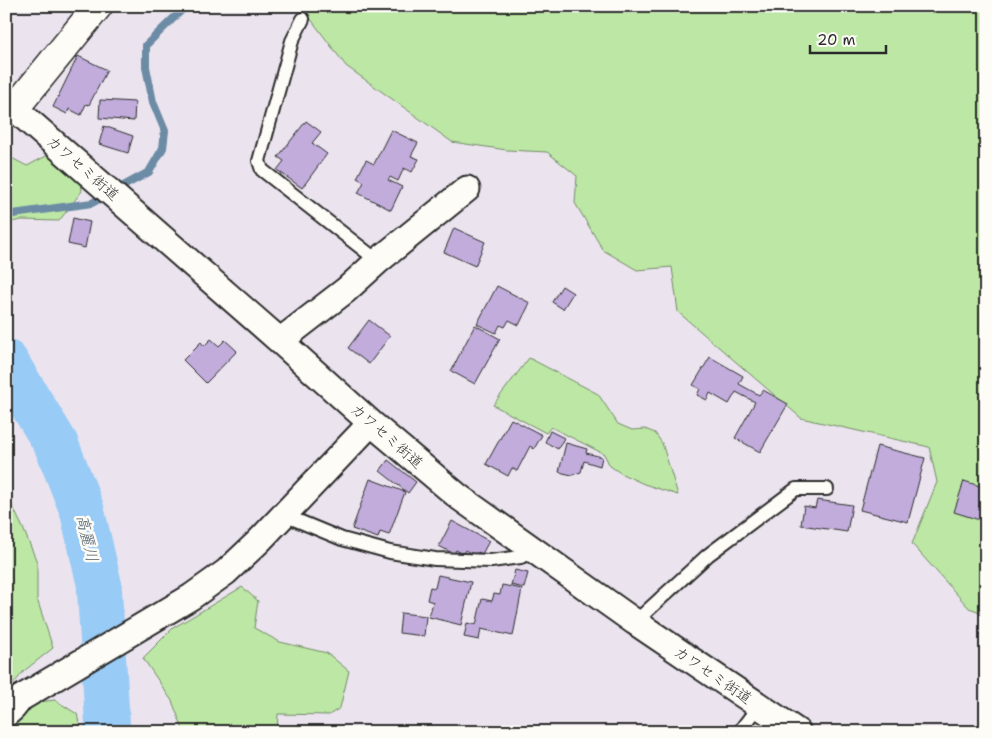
<svg xmlns="http://www.w3.org/2000/svg" width="992" height="738" font-family="'Shantell Sans','Klee One',sans-serif">
<style>
.green{fill:#bce7a4;stroke:#748968}
.lines{fill:none;stroke-linecap:round;stroke-linejoin:round}
.stream{stroke:#6c8ba4;stroke-width:8}
.river{stroke:#98cbf5;stroke-width:45}
.building{fill:#c1acdc;stroke:#2b2b2b}
.service-casing{stroke:#2b2b2b;stroke-width:16}
.minor-casing{stroke:#2b2b2b;stroke-width:29}
.tertiary-casing{stroke:#2b2b2b;stroke-width:31}
.service{stroke:#fdfcf7;stroke-width:12}
.minor{stroke:#fdfcf7;stroke-width:25}
.tertiary{stroke:#fdfcf7;stroke-width:28}
.labels{text-anchor:middle;stroke-width:5;stroke-linejoin:round;paint-order:stroke}
.street-label{font-size:15px;fill:#2b2b2b;stroke:#fdfcf7}
.water-label{font-size:16px;font-style:italic;fill:#4c5b68;stroke:#fdfcf7}
</style>
<rect width="100%" height="100%" fill="#ebe4ef"/>
<filter id="ink" filterUnits="userSpaceOnUse"><feTurbulence type="fractalNoise" baseFrequency=".02" numOctaves="2"/><feDisplacementMap in="SourceGraphic" scale="10" xChannelSelector="R" yChannelSelector="G"/><feConvolveMatrix kernelMatrix="1 2 1 2 8 2 1 2 1" color-interpolation-filters="sRGB"/></filter>
<g filter="url(#ink)">
<path class="green" d="M 301,6 L 986,6 L 986,614 L 969,608 L 912,544 L 937,482 L 929,447 L 801,418 L 678,312 L 672,267 L 637,270 L 603,250 L 575,203 L 577,176 L 547,152 L 507,150 L 452,142 L 346,66 Z
M 52,153 L 81,182 L 82,191 L 59,221 L 22,220 L 6,223 L 6,155 L 27,166 Z
M 529,358 L 598,394 L 618,424 L 632,430 L 645,429 L 655,433 L 662,443 L 678,495 L 644,484 L 622,474 L 610,466 L 604,454 L 551,427 L 546,433 L 493,405 Z
M 6,493 L 23,528 L 37,562 L 37,599 L 53,648 L 24,671 L 6,693 Z
M 242,587 L 258,601 L 254,628 L 280,642 L 327,653 L 349,671 L 340,708 L 329,715 L 278,714 L 277,732 L 184,732 L 172,701 L 143,658 L 173,628 Z
M 55,700 L 77,714 L 81,732 L 6,732 L 6,728 L 14,719 L 38,702 Z"/>
<g class="lines">
<path class="stream" d="M 6,215 L 92,203 L 149,172 L 163,148 L 165,131 L 153,102 L 146,67 L 146,45 L 186,6"/>
<path class="river" d="M 6,362 L 56,444 L 82,510 L 99,583 L 108,732"/>
</g>
<path class="building" d="M 78,56 L 107,70 L 89,105 L 86,104 L 81,115 L 69,109 L 67,114 L 53,107 Z
M 100,100 L 135,102 L 134,121 L 99,118 Z
M 306,121 L 321,132 L 312,143 L 327,154 L 302,188 L 277,170 L 284,161 L 278,157 Z
M 104,126 L 133,136 L 128,153 L 99,144 Z
M 391,130 L 418,143 L 411,156 L 419,159 L 412,172 L 404,168 L 398,181 L 390,177 L 388,180 L 402,187 L 391,210 L 358,193 L 364,182 L 357,178 L 366,160 L 374,164 Z
M 73,218 L 90,222 L 85,248 L 68,244 Z
M 454,228 L 485,242 L 475,266 L 444,252 Z
M 497,286 L 530,303 L 519,325 L 509,320 L 505,327 L 500,325 L 496,333 L 477,324 Z
M 562,286 L 573,293 L 563,309 L 552,302 Z
M 369,320 L 390,336 L 369,364 L 348,348 Z
M 475,325 L 500,339 L 475,384 L 451,371 Z
M 211,339 L 219,346 L 225,340 L 237,351 L 206,383 L 183,360 L 201,342 L 204,346 Z
M 710,357 L 743,376 L 739,384 L 759,395 L 763,390 L 788,404 L 760,452 L 735,438 L 755,402 L 736,392 L 729,404 L 710,393 L 707,400 L 697,395 L 700,389 L 693,385 Z
M 511,419 L 542,435 L 534,449 L 530,446 L 517,471 L 512,468 L 508,476 L 486,464 Z
M 550,431 L 564,438 L 558,449 L 545,442 Z
M 566,443 L 587,449 L 586,453 L 602,457 L 600,466 L 584,461 L 581,472 L 572,475 L 559,472 Z
M 877,446 L 925,458 L 908,522 L 860,510 Z
M 388,460 L 416,482 L 408,493 L 380,471 Z
M 370,479 L 405,492 L 389,535 L 380,532 L 378,538 L 352,529 Z
M 964,481 L 986,488 L 986,522 L 954,512 Z
M 817,500 L 852,505 L 847,532 L 801,525 L 804,506 L 815,508 Z
M 452,521 L 489,541 L 482,554 L 478,552 L 476,556 L 465,550 L 463,554 L 456,550 L 454,554 L 439,546 Z
M 515,570 L 528,573 L 524,588 L 511,585 Z
M 438,575 L 471,582 L 461,625 L 429,617 L 433,602 L 427,600 L 430,587 L 435,588 Z
M 502,585 L 522,589 L 513,636 L 481,629 L 479,640 L 464,637 L 467,623 L 476,625 L 482,599 L 492,601 L 494,594 L 500,595 Z
M 401,613 L 426,616 L 424,636 L 399,633 Z"/>
<g class="lines">
<g class="service-casing">
<path id="service" d="M 303,19 L 292,41 L 259,161 L 262,170 L 378,261
M 284,515 L 342,539 L 390,552 L 435,559 L 491,561 L 521,557 L 535,551
M 635,622 L 708,555 L 796,489 L 827,489
M 739,732 L 759,706"/>
</g>
<g class="minor-casing">
<path id="minor" d="M 6,101 L 280,341 L 371,423 L 459,497 L 635,622 L 798,732
M 280,341 L 346,290 L 378,261 L 467,189
M 6,714 L 13,708 L 21,698 L 191,597 L 226,572 L 259,541 L 371,423"/>
</g>
<g class="tertiary-casing">
<path id="tertiary" d="M 15,108 L 98,6"/>
</g>
<use href="#service" class="service"/>
<use href="#minor" class="minor"/>
<use href="#tertiary" class="tertiary"/>
</g>
</g>
<g class="labels">
<g class="street-label">
<text transform="translate(83 168) rotate(41)" y="5">カワセミ街道</text>
<text transform="translate(387 436) rotate(41)" y="5">カワセミ街道</text>
<text transform="translate(713 675) rotate(34)" y="5">カワセミ街道</text>
</g>
<g class="water-label">
<text transform="translate(88 538) rotate(77)" y="6">高麗川</text>
</g>
</g>
<rect width="992" height="738" fill="none" stroke="#fdfcf7" stroke-width="25"/>
<rect x="12" y="12" width="967" height="713" fill="none" stroke="#2b2b2b" stroke-width="2" filter="url(#ink)"/>
<path d="M810 45v8h76v-8" fill="none" stroke="#2b2b2b" stroke-width="2.5"/>
<text x="817" y="45" font-size="15" fill="#2b2b2b" stroke="#fdfcf7" stroke-width="4" paint-order="stroke">20 m</text>
</svg>
